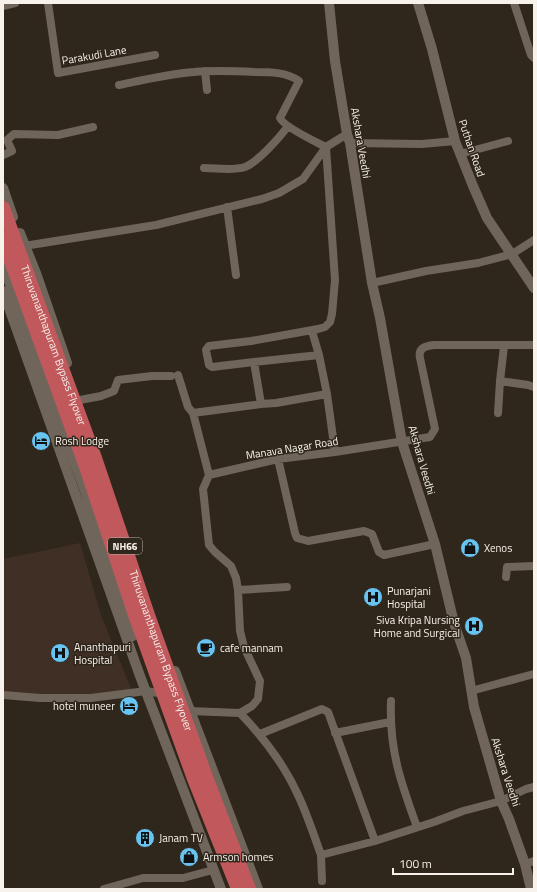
<svg xmlns="http://www.w3.org/2000/svg" width="537" height="892" font-family="'Titillium Web',sans-serif">
<style>
.medical{fill:#3f2f25}
.lines{fill:none;stroke-linecap:round;stroke-linejoin:round}
.minor{stroke:#6f655a;stroke-width:8}
.tertiary{stroke:#6f655a;stroke-width:10}
.trunk{stroke:#c0585c;stroke-width:14}
.labels{text-anchor:middle;stroke-width:3;stroke-linejoin:round;paint-order:stroke}
.shield{fill:#2f261c;stroke:#bbb5ad;stroke-width:1}
.shield-label{font-size:10px;font-weight:bold;fill:#f7f2eb}
.street-label{font-size:11px;fill:#f7f2eb;stroke:#2f261c}
.poi-label{font-size:11px;fill:#f7f2eb;stroke:#2f261c;text-anchor:start}
</style>
<rect width="100%" height="100%" fill="#2f261c"/>
<path class="medical" d="M 80,543 L 101,615 L 132,691 L 41,699 L 3,694 L 3,559 Z"/>
<g class="lines">
<path class="minor" d="M 48,3 L 58,73 L 155,55
M 514,3 L 531,55 L 534,58
M 3,6 L 15,3
M 205,71 L 207,90
M 119,85 C 143,80 168,74 194,72 C 214,70 235,71 255,72 C 269,72 287,72 299,81 L 280,118 C 284,127 316,142 326,147 L 335,280 L 332,314 L 330,322 L 325,327 L 318,329 L 251,341 L 209,346 L 206,350 L 209,365 L 212,367 L 254,362
M 350,143 L 422,144 L 455,141
M 460,154 L 508,141
M 3,155 L 12,151 L 7,140 L 14,134 L 58,135 L 93,127
M 204,168 C 217,168 233,171 245,167 C 258,162 280,137 288,126
M 227,207 L 236,275
M 24,246 L 156,225 L 262,199 L 279,193 L 303,179 L 326,147 L 347,134
M 372,283 L 426,271 L 478,263 L 512,254 L 534,240
M 312,331 L 319,355
M 178,375 L 188,407 L 193,413 L 209,475
M 500,381 L 528,385 L 534,387
M 327,394 L 319,355 L 254,362 L 261,404 L 276,403 L 327,394 L 335,452
M 80,400 L 101,396 L 114,391 L 118,380 L 152,376 L 171,376
M 193,413 L 261,404
M 498,413 L 500,381 L 504,346
M 278,459 L 295,533 L 297,538 L 308,541 L 364,531 L 372,534 L 379,552 L 384,555 L 435,544
M 506,577 L 507,567 L 534,566
M 238,590 L 287,587
M 471,691 L 534,674
M 3,695 L 40,698 L 91,698 L 146,691 L 158,693 L 165,692
M 391,701 C 389,750 401,783 417,827
M 186,709 L 190,711 L 240,713 C 263,737 284,764 298,795 C 307,814 314,835 321,855 L 375,841 L 434,822 L 463,811 L 501,801 L 526,789 L 534,787
M 240,713 L 252,706 L 258,699 L 260,681 L 244,647 L 240,631 L 238,590 L 236,578 L 231,566 L 215,552 L 209,545 L 203,489 L 209,475 L 278,459 L 335,452 L 430,437 L 435,429 L 420,358 C 418,348 425,346 434,345 L 534,345
M 335,733 L 390,722
M 260,734 L 322,709 L 328,712 L 375,841
M 321,855 L 322,881
M 525,864 L 534,861
M 104,889 L 143,878 L 183,878 L 213,870"/>
<path class="tertiary" d="M 329,3 L 335,61 L 347,134 L 350,143 L 372,283 L 380,318 L 402,442 L 435,544 L 454,623 L 466,658 L 474,707 L 501,801 L 509,819 L 525,864 L 531,889
M 418,3 L 432,49 L 455,141 L 473,186 L 487,218 L 534,288
M 3,188 L 13,217
M 20,233 L 36,273 L 67,363
M 3,265 L 84,488 L 133,636
M 3,291 L 140,676 L 221,889
M 175,671 L 258,889"/>
<g class="trunk">
<path id="s1" d="M 3,208 L 95,458 L 148,615 L 206,777 L 249,889"/>
<path d="M 3,239 L 85,464 L 136,618 L 194,779 L 238,889"/>
</g>
</g>
<defs>
<g id="hotel-disc" transform="scale(1)"><circle r="9.5" fill="#67c4f0" stroke="#2f261c"/><path d="M-6-4.5h1.5V1H6V5H4.5V3h-9V5H-6ZM-4 0a1.8 1.8 0 1 1 3.6 0ZM.5 0V-2.5h3Q6-2.5 6 0Z" fill="#111"/></g>
<g id="shop-disc" transform="scale(1)"><circle r="9.5" fill="#67c4f0" stroke="#2f261c"/><path d="M-5-2.5h2.3a2.7 3.5 0 0 1 5.4 0H5L5.5 6h-11ZM-1.5-2.5h3a1.5 2.3 0 0 0-3 0Z" fill="#111"/></g>
<g id="hospital-disc" transform="scale(1)"><circle r="9.5" fill="#67c4f0" stroke="#2f261c"/><path d="M-5-5h3v3.5h4V-5h3V5h-3V1.5h-4V5h-3Z" fill="#111"/></g>
<g id="cafe-disc" transform="scale(1)"><circle r="9.5" fill="#67c4f0" stroke="#2f261c"/><path d="M-5.5-4.5H6V0H3Q3 3.5 0 3.5H-2.5Q-5.5 3.5-5.5 0ZM3-3.2v2h1.7v-2ZM-6 4.5H4V6H-6Z" fill="#111"/></g>
<g id="building-disc" transform="scale(1)"><circle r="9.5" fill="#67c4f0" stroke="#2f261c"/><path d="M-4-6H4V6H1V3H-1V6H-4ZM-2.5-4.3h1.7v1.8h-1.7ZM.8-4.3h1.7v1.8H.8ZM-2.5-1h1.7V.8h-1.7ZM.8-1h1.7V.8H.8Z" fill="#111"/></g>
</defs>
<g fill-rule="evenodd">
<use href="#hotel-disc" x="41" y="441"/>
<use href="#shop-disc" x="470" y="548"/>
<use href="#hospital-disc" x="373" y="597"/>
<use href="#hospital-disc" x="474" y="626"/>
<use href="#cafe-disc" x="206" y="648"/>
<use href="#hospital-disc" x="60" y="653"/>
<use href="#hotel-disc" x="129" y="706"/>
<use href="#building-disc" x="145" y="838"/>
<use href="#shop-disc" x="189" y="857"/>
</g>
<g class="labels">
<rect class="shield" x="108" y="538" width="34" height="16" rx="3"/>
<g class="shield-label">
<text x="125" y="550">NH66</text>
</g>
<g class="street-label">
<text transform="translate(94 55) rotate(-10)" y="4">Parakudi Lane</text>
<text transform="translate(361 143) rotate(80)" y="4">Akshara Veedhi</text>
<text transform="translate(472 148) rotate(71)" y="4">Puthan Road</text>
<text dy="4" stroke="none"><textPath href="#s1" startOffset="146">Thiruvananthapuram Bypass Flyover</textPath></text>
<text transform="translate(292 448) rotate(-9)" y="4">Manava Nagar Road</text>
<text transform="translate(422 460) rotate(74)" y="4">Akshara Veedhi</text>
<text dy="4" stroke="none"><textPath href="#s1" startOffset="470">Thiruvananthapuram Bypass Flyover</textPath></text>
<text transform="translate(506 772) rotate(72)" y="4">Akshara Veedhi</text>
</g>
<g class="poi-label">
<text x="55" y="445">Rosh Lodge</text>
<text x="484" y="552">Xenos</text>
<text x="387" y="595">Punarjani<tspan x="387" dy="13">Hospital</tspan></text>
<text x="460" y="624" text-anchor="end">Siva Kripa Nursing<tspan x="460" dy="13">Home and Surgical</tspan></text>
<text x="74" y="651">Ananthapuri<tspan x="74" dy="13">Hospital</tspan></text>
<text x="220" y="652">cafe mannam</text>
<text x="115" y="710" text-anchor="end">hotel muneer</text>
<text x="159" y="842">Janam TV</text>
<text x="203" y="861">Armson homes</text>
</g>
</g>
<rect width="537" height="892" fill="none" stroke="#f7f2eb" stroke-width="8"/>
<path d="M393 868v6h120v-6" fill="none" stroke="#f7f2eb" stroke-width="2"/>
<text x="399" y="868" font-size="12" fill="#f7f2eb" stroke="#2f261c" stroke-width="3" paint-order="stroke">100 m</text>
</svg>
